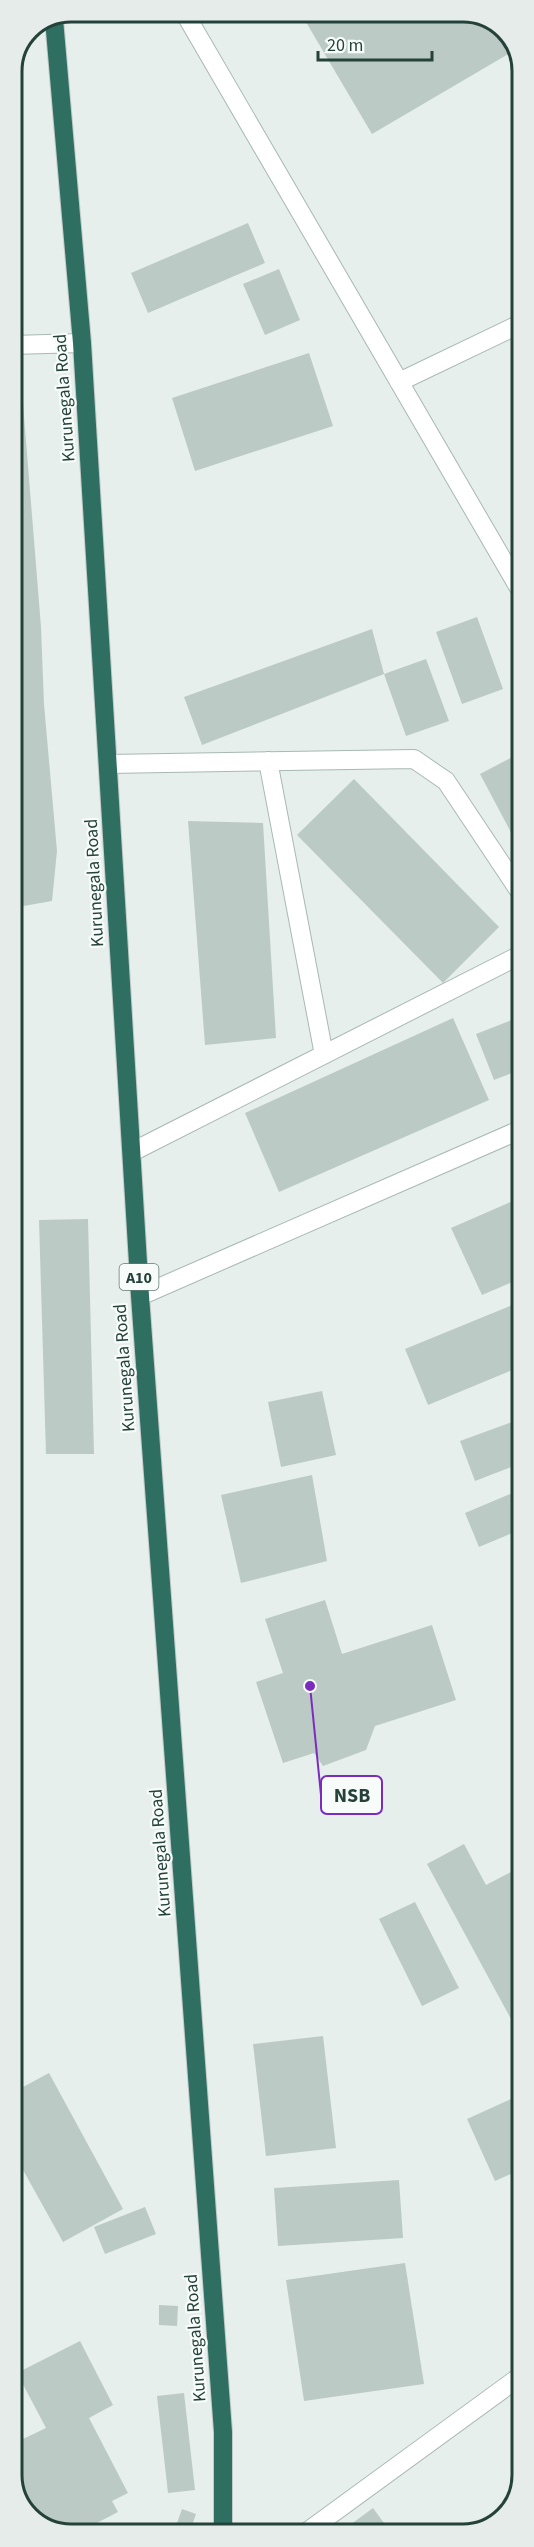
<svg xmlns="http://www.w3.org/2000/svg" width="534" height="2547" font-family="'Source Sans 3',sans-serif">
<style>
.building{fill:#bbcac4}
.lines{fill:none;stroke-linecap:round;stroke-linejoin:round}
.minor-casing{stroke:#a8b8b2;stroke-width:20}
.highway-casing{stroke:#c2cac8;stroke-width:20}
.minor{stroke:#fff;stroke-width:18}
.highway{stroke:#2f6f62;stroke-width:18}
.labels{text-anchor:middle;stroke-width:4.5;stroke-linejoin:round;paint-order:stroke}
.shield{fill:#f7fbf9;stroke:#637a73;stroke-width:1.5}
.shield-label{font-size:16px;font-weight:bold;fill:#24423a}
.street-label{font-size:18px;fill:#24423a;stroke:#f7fbf9}
.rim{fill:none;stroke:#24423a;stroke-width:3}
.leader{fill:none;stroke:#7b2cbf;stroke-width:2}
.callout-dot{fill:#7b2cbf;stroke:#f7fbf9;stroke-width:2}
.callout{fill:#f7fbf9;stroke:#7b2cbf;stroke-width:2}
.callout-label{font-size:20px;text-anchor:middle;font-weight:bold;fill:#24423a}
</style>
<rect width="100%" height="100%" fill="#e6efeb"/>
<path class="building" d="M 300,12 L 384,12 L 385,15 L 389,12 L 470,12 L 504,29 L 515,50 L 372,134 Z
M 248,223 L 265,263 L 148,313 L 131,273 Z
M 279,269 L 300,320 L 265,335 L 243,284 Z
M 309,353 L 333,426 L 195,471 L 172,398 Z
M 21,379 L 41,627 L 44,704 L 57,851 L 52,901 L 12,908 L 12,380 Z
M 477,617 L 503,689 L 462,704 L 436,632 Z
M 372,629 L 384,674 L 426,659 L 449,721 L 406,736 L 384,674 L 202,745 L 184,697 Z
M 522,752 L 522,853 L 480,774 Z
M 354,779 L 499,927 L 443,983 L 297,835 Z
M 188,821 L 263,823 L 276,1038 L 205,1045 Z
M 522,1016 L 522,1069 L 494,1080 L 476,1034 Z
M 453,1018 L 489,1100 L 279,1192 L 245,1113 Z
M 522,1197 L 522,1278 L 482,1295 L 451,1228 Z
M 88,1219 L 94,1454 L 46,1454 L 39,1220 Z
M 522,1301 L 522,1366 L 428,1405 L 405,1349 Z
M 322,1391 L 336,1455 L 281,1467 L 268,1402 Z
M 512,1422 L 522,1447 L 522,1463 L 475,1481 L 460,1441 Z
M 312,1475 L 327,1561 L 241,1583 L 221,1495 Z
M 522,1489 L 522,1529 L 479,1547 L 465,1513 Z
M 325,1600 L 342,1654 L 432,1625 L 456,1700 L 375,1726 L 366,1750 L 323,1766 L 314,1753 L 283,1763 L 256,1682 L 283,1673 L 265,1619 Z
M 12,1804 L 14,1804 L 20,1917 L 12,1918 Z
M 464,1844 L 486,1885 L 513,1871 L 522,1888 L 522,2015 L 512,2021 L 427,1864 Z
M 415,1902 L 459,1988 L 422,2006 L 379,1919 Z
M 323,2036 L 336,2148 L 266,2156 L 253,2044 Z
M 49,2073 L 123,2209 L 63,2242 L 12,2150 L 12,2093 Z
M 522,2094 L 522,2169 L 495,2181 L 467,2119 Z
M 399,2180 L 403,2238 L 278,2246 L 274,2188 Z
M 145,2207 L 156,2234 L 105,2254 L 94,2227 Z
M 405,2263 L 424,2384 L 304,2401 L 286,2280 Z
M 159,2305 L 178,2306 L 177,2326 L 159,2325 Z
M 80,2341 L 113,2405 L 89,2418 L 128,2493 L 112,2501 L 118,2512 L 74,2535 L 64,2535 L 30,2518 L 13,2484 L 13,2418 L 23,2439 L 46,2428 L 17,2373 Z
M 184,2393 L 195,2490 L 168,2493 L 157,2396 Z
M 373,2508 L 392,2534 L 341,2534 L 339,2533 Z
M 182,2509 L 196,2514 L 190,2531 L 176,2526 Z
M 172,2524 L 177,2527 L 187,2535 L 164,2535 Z"/>
<g class="lines">
<g class="minor-casing">
<path id="minor" d="M 184,12 L 522,593
M 12,345 L 82,343
M 399,382 L 522,323
M 268,761 L 324,1055
M 108,764 L 414,759 L 446,781 L 522,895
M 132,1152 L 522,954
M 140,1296 L 522,1129
M 304,2534 L 522,2375"/>
</g>
<g class="highway-casing">
<path id="highway" d="M 54,19 L 82,343 L 140,1296 L 223,2432 L 223,2534"/>
</g>
<use href="#minor" class="minor"/>
<use href="#highway" class="highway"/>
</g>
<g class="labels">
<rect class="shield" x="119.5" y="1264" width="39" height="26" rx="4.5"/>
<g class="shield-label">
<text x="139" y="1283">A10</text>
</g>
<g class="street-label">
<text transform="translate(64 398) rotate(-94)" y="6">Kurunegala Road</text>
<text transform="translate(94 883) rotate(-93)" y="6">Kurunegala Road</text>
<text transform="translate(124 1368) rotate(-94)" y="6">Kurunegala Road</text>
<text transform="translate(160 1853) rotate(-94)" y="6">Kurunegala Road</text>
<text transform="translate(195 2338) rotate(-94)" y="6">Kurunegala Road</text>
</g>
</g>
<path d="M0 0H534V2547H0ZM71 22H463A49 49 0 0 1 512 71V2475A49 49 0 0 1 463 2524H71A49 49 0 0 1 22 2475V71A49 49 0 0 1 71 22Z" fill="#e6ecea" fill-rule="evenodd"/>
<path class="rim" d="M71 22H463A49 49 0 0 1 512 71V2475A49 49 0 0 1 463 2524H71A49 49 0 0 1 22 2475V71A49 49 0 0 1 71 22Z"/>
<path class="leader" d="M310 1686L321 1795"/>
<circle class="callout-dot" cx="310" cy="1686" r="6"/>
<rect class="callout" x="321" y="1776" width="61" height="38" rx="6"/>
<g class="callout-label">
<text x="352" y="1802">NSB</text>
</g>
<path d="M318 51v9h114v-9" fill="none" stroke="#24423a" stroke-width="3"/>
<text x="327" y="51" font-size="18" fill="#24423a" stroke="#f7fbf9" stroke-width="4.5" paint-order="stroke">20 m</text>
</svg>
